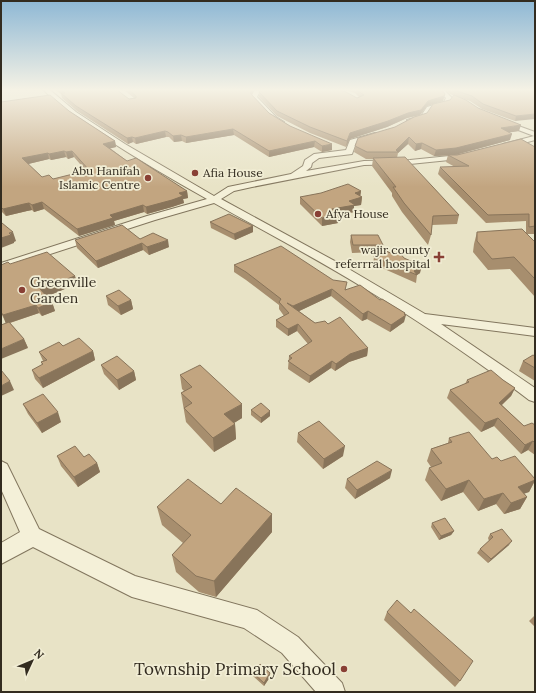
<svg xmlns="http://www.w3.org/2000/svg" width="536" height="693" font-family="Lora,serif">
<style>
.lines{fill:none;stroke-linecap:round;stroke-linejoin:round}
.minor-casing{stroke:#82765e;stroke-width:2}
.minor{fill:#f4f0d8;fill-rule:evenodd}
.wall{fill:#a78e6e;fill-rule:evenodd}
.shaded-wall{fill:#88745a}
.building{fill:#c2a580;stroke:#88745a;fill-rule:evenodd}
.poi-dot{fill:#894035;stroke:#f1edd4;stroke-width:1.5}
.labels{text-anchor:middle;stroke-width:3.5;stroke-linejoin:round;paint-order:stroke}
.far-poi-label{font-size:12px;fill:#332c20;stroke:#f1edd4;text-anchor:end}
.poi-label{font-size:14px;fill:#332c20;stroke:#f1edd4;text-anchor:start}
.near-poi-label{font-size:17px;fill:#332c20;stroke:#f1edd4;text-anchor:end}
</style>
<rect width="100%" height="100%" fill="#e8e3c6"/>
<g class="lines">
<g class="minor-casing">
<path id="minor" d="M 44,90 L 50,90 L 76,112 L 125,144 L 214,196 L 228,187 L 291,174 L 303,166 L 305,160 L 314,154 L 346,150 L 350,140 L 375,133 L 379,135 L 378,137 L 356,143 L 352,154 L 319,158 L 312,163 L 311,167 L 306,171 L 364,161 L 410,160 L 469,154 L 469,158 L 410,164 L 364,165 L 252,187 L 234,191 L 221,199 L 342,265 L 425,314 L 535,328 L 535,336 L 441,324 L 535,388 L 535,402 L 529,400 C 476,360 421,322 364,288 C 315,258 264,231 214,203 L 155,220 L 1,270 L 1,263 L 147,216 L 207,199 C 171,179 136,158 102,136 C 81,122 60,109 44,90 Z
M 263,90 L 259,93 L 257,97 L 276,117 L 284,122 L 284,124 C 272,126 258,106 251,97 L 254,91 Z
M 438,90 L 444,90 L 452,98 L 448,104 L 431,109 L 425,118 L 407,122 L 407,120 L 421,116 L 427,107 L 444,102 L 446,98 Z
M 502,120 L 535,132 L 535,140 L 506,148 L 503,148 L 503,144 L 534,136 L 500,123 L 499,122 Z
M 1,461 L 7,464 L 39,529 L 135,576 L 257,610 L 298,637 L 342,683 L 345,692 L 316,692 L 282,653 L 244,628 L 132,597 L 33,547 L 1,564 L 1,543 L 20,532 L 1,489 Z"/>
</g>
<use href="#minor" class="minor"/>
</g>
<path class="wall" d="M 55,90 L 117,90 L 129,99 L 134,98 L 124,90 L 254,90 L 252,95 L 269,113 L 290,126 L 332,150 L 322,152 L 314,147 L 269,157 L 234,135 L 186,143 L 182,141 L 174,142 L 169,137 L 166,137 L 136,144 L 133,142 L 128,144 L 77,111 L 62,98 L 61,94 Z
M 345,90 L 442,90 L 445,94 L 443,101 L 427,106 L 420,115 L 407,118 L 387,127 L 350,139 L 346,147 L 310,133 L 277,116 L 259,97 L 259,92 L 357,98 L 359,97 L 355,93 Z
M 446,90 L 535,90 L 515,121 L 482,109 L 470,101 L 450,94 Z
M 1,102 L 69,111 L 115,141 L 116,147 L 110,148 L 127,161 L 187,191 L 188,198 L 183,199 L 184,203 L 172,207 L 147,214 L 144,212 L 114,221 L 115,225 L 79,236 L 44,209 L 34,212 L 32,210 L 27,211 L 6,216 L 1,211 ZM 66,157 L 68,159 L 74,157 L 86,171 L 53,179 L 42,177 L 28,164 L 49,159 L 51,160 Z
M 478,108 L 519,131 L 509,132 L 510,140 L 455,155 L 434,156 L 421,149 L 415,151 L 408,144 L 398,153 L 397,158 L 459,215 L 457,224 L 432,225 L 431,235 L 428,245 L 402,212 L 392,196 L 392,193 L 372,166 L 373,159 L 366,159 L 354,152 L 355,146 Z
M 535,147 L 535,234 L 527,234 L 535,242 L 535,297 L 510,269 L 488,270 L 473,252 L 474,244 L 477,232 L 526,234 L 526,221 L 486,223 L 438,174 L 440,167 L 455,167 L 446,162 L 448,155 Z
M 361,191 L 360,196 L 362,197 L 361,205 L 354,206 L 354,212 L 339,215 L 338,223 L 322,226 L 300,204 L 300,197 Z
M 210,222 L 253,226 L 253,232 L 235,240 L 211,228 Z
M 351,235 L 383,245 L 382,249 L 404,258 L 420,273 L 417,275 L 416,283 L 373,264 L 374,257 L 376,252 L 352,253 L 350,242 Z
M 140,239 L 169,247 L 149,255 L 143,250 L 98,268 L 77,248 L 75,240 Z
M 10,264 L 75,276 L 77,284 L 47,296 L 52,302 L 55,311 L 42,316 L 39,313 L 10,323 L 24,339 L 28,348 L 6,323 L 1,313 L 1,265 Z
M 234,265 L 346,290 L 380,300 L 405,313 L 404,322 L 390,332 L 367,319 L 362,321 L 331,296 L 299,311 L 315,323 L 328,324 L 368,348 L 367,356 L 349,362 L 335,371 L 331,368 L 309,383 L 288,369 L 289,356 L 308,344 L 297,331 L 288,336 L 276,327 L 276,320 L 284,316 L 279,309 L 279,305 L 246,280 L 234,272 Z
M 106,296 L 131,300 L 133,309 L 121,315 L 108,305 Z
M 63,346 L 93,351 L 95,360 L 43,388 L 35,379 L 32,370 L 42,365 L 41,362 L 43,361 L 39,352 Z
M 535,356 L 535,381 L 519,371 L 523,361 Z
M 101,365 L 134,371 L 136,380 L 119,390 L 104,374 Z
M 180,375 L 242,418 L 234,423 L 235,424 L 236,439 L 214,452 L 186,422 L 181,393 L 184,391 L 182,389 Z
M 467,380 L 503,380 L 515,388 L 511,396 L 502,405 L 524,426 L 535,425 L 535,455 L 528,450 L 521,454 L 494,426 L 481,432 L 447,398 L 450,390 L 465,384 Z
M 23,404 L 61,422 L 42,433 L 28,414 Z
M 251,410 L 270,416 L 261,423 L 251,415 Z
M 298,433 L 343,456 L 323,469 L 297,442 Z
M 449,438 L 492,459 L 501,461 L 535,479 L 535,481 L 529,492 L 524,493 L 527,497 L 520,509 L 504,514 L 496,504 L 478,511 L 463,492 L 441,501 L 425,480 L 429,468 L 431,467 L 427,461 L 431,449 L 448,443 Z
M 57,456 L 84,457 L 97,463 L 100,472 L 78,487 L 61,466 Z
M 390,478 L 355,499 L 345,488 L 347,479 Z
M 221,504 L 272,514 L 272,532 L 216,597 L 199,592 L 176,572 L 172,555 L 183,543 L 162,525 L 157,507 Z
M 432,523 L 454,531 L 451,535 L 439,540 L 431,527 Z
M 490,534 L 509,545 L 488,563 L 477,553 L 480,549 L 489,541 L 488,538 Z
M 387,612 L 460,681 L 455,687 L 384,620 Z
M 535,615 L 535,627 L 529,621 Z
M 253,673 L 270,677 L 264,686 L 253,676 Z"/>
<path class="shaded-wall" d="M 252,90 L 254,90 L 250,98 L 250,93 Z
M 445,94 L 443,101 L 427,106 L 420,115 L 407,118 L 387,127 L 350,139 L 346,147 L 347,141 L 350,133 Z
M 535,114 L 535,119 L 515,121 L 516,116 Z
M 521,125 L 519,131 L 499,134 L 501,128 Z
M 233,129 L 234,135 L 186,143 L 186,137 Z
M 165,131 L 166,137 L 136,144 L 135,138 Z
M 512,134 L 510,140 L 455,155 L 434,156 L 436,150 Z
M 181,135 L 182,141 L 174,142 L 173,136 Z
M 132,137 L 133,142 L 128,144 L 127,138 Z
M 409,137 L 408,144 L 398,153 L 398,152 L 396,150 Z
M 115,141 L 116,147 L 104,150 L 103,144 Z
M 315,141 L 314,147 L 269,157 L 269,151 Z
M 422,143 L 421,149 L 415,151 L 416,144 Z
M 332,144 L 332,150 L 322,152 L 322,146 Z
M 64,151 L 66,157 L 51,160 L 49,154 Z
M 72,151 L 74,157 L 68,159 L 66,152 Z
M 48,153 L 49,159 L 24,165 L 22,158 Z
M 187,191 L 188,198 L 183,199 L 184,203 L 172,207 L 147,214 L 146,207 L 179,193 Z
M 361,191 L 360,198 L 362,197 L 361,205 L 354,206 L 354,212 L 333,216 L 339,215 L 338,223 L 322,226 L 322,218 L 332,209 L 349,201 L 355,193 Z
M 42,202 L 44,209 L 34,212 L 32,205 Z
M 29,203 L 32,210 L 27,211 L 6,216 L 3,209 L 24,204 Z
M 143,205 L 144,212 L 114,221 L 115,225 L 79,236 L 77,229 L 110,215 Z
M 253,226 L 253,232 L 235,240 L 234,234 Z
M 13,232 L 16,241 L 14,242 L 14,243 L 1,248 L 1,238 Z
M 168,240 L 169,247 L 149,255 L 147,247 Z
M 142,243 L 143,250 L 98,268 L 96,261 Z
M 422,266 L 420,273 L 417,275 L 414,271 Z
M 75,276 L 77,284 L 43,298 L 40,289 Z
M 332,289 L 331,296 L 293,314 L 293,306 Z
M 131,300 L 133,309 L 121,315 L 118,306 Z
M 52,302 L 55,311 L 42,316 L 38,308 Z
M 36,305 L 39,313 L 6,324 L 3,315 Z
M 368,311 L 367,319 L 362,321 L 363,314 Z
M 405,313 L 405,316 L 406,315 L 404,322 L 390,332 L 391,325 Z
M 298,324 L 297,331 L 288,336 L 288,329 Z
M 24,339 L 28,348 L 1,359 L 1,349 Z
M 368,348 L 367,356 L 349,362 L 335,371 L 336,364 L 350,354 Z
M 93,351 L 95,360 L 43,388 L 39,378 Z
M 332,361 L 331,368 L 309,383 L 310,376 Z
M 134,371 L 136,380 L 119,390 L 117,380 Z
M 10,381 L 14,390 L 1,396 L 1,386 Z
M 515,388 L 511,396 L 495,411 L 499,403 Z
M 242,404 L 242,418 L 226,428 L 224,414 Z
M 270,411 L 270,416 L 261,423 L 261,418 Z
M 58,412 L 61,422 L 42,433 L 37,423 Z
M 498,418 L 494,426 L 481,432 L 485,423 Z
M 235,424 L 236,439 L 214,452 L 213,438 Z
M 533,441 L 528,450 L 521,454 L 525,445 Z
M 345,446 L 343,456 L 323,469 L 324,459 Z
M 97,463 L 100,472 L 78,487 L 74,477 Z
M 392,470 L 390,478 L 355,499 L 357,490 Z
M 469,480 L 463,492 L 441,501 L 446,489 Z
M 535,480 L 529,492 L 512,498 L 518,487 Z
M 503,493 L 496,504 L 478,511 L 484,499 Z
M 527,497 L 520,509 L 504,514 L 511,503 Z
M 272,514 L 272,532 L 216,597 L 214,581 Z
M 454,531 L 451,535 L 439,540 L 441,536 Z
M 512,541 L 509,545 L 488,563 L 491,559 Z
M 270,673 L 270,677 L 264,686 L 264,683 Z"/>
<path class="building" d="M 61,90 L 117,90 L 129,99 L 136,98 L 136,96 L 129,90 L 252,90 L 250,93 L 269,113 L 290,126 L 332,144 L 322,146 L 315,141 L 269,151 L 233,129 L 186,137 L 181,135 L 173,136 L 168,132 L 165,131 L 135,138 L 132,137 L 127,138 L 76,106 L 61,93 L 65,93 Z
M 260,90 L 340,90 L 346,92 L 357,98 L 364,95 L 357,90 L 442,90 L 445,94 L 444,96 L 428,101 L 421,110 L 408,113 L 388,121 L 350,133 L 347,141 L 310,127 L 277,111 L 259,92 Z
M 454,90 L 535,90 L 535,114 L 516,116 L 483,104 L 472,96 Z
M 50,95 L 69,111 L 115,141 L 103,144 L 127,161 L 136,158 L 187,191 L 179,193 L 183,196 L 172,200 L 146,207 L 143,205 L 110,215 L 113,218 L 77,229 L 42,202 L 32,205 L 29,203 L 24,204 L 3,209 L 1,207 L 1,102 ZM 64,151 L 66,152 L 72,151 L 89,170 L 53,179 L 49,175 L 42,177 L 22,158 L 48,153 L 49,154 Z
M 454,95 L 466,100 L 478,108 L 521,125 L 501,128 L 512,134 L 456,148 L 436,150 L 422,143 L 416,144 L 409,137 L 396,150 L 398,152 L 367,152 L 355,146 L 358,138 L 395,127 L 414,117 L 427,113 L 433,104 L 450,100 Z
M 521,139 L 535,147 L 535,226 L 529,227 L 529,214 L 488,215 L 440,167 L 469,166 L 448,155 L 457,155 Z
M 405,157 L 459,215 L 433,216 L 431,235 L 404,203 L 393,187 L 396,187 L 373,158 Z
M 348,184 L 361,191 L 355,193 L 362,197 L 349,201 L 355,205 L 332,209 L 339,215 L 322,218 L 300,197 L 321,193 Z
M 229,214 L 253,226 L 234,234 L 210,222 Z
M 1,223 L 2,223 L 13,232 L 9,233 L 11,235 L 1,238 Z
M 122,225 L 140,239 L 153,233 L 168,240 L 147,247 L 142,243 L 96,261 L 75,240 Z
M 522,229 L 535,242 L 535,279 L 514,257 L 492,259 L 477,241 L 477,232 Z
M 351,235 L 378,235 L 383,245 L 353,245 Z
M 281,246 L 333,280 L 347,282 L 345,290 L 360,285 L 380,300 L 382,299 L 405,313 L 404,314 L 406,315 L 391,325 L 368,311 L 363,314 L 332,289 L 293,306 L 287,303 L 315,323 L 325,321 L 328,324 L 340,317 L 368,348 L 350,354 L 336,364 L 332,361 L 310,376 L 288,361 L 292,358 L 289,356 L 312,341 L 298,324 L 288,329 L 276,320 L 289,313 L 279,302 L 281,299 L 246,272 L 234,265 Z
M 395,247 L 404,258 L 422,266 L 414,271 L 417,275 L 374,257 L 378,248 L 393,254 Z
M 47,252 L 75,276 L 40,289 L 52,302 L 38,308 L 36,305 L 3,315 L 1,312 L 1,281 L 2,281 L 1,280 L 1,265 L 8,262 L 10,264 Z
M 119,290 L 131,300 L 118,306 L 106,296 Z
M 9,322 L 24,339 L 1,349 L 1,325 Z
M 79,338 L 93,351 L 39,378 L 32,370 L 43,364 L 41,362 L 47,360 L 39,352 L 59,342 L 63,346 Z
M 533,355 L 535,356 L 535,368 L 523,361 Z
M 117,356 L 134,371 L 117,380 L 101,365 Z
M 200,365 L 242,404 L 224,414 L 235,424 L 213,438 L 184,408 L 192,403 L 181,393 L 192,387 L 180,375 Z
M 1,370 L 10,381 L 1,386 Z
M 491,370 L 503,380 L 515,388 L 499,403 L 524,426 L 532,423 L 535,425 L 535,443 L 533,441 L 525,445 L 498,418 L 485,423 L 450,390 L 469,382 L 467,380 Z
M 43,394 L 58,412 L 37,423 L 23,404 Z
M 261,403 L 270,411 L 261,418 L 251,410 Z
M 319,421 L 345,446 L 324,459 L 298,433 Z
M 469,432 L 492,459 L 497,457 L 501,461 L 515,456 L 535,479 L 535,480 L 518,487 L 527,497 L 511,503 L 503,493 L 484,499 L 469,480 L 446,489 L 429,468 L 442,463 L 431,449 L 452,442 L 449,438 Z
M 75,446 L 84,457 L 89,454 L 97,463 L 74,477 L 57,456 Z
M 377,461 L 392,470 L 357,490 L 347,479 Z
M 188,479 L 221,504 L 236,488 L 272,514 L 214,581 L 196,576 L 172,555 L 191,535 L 157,507 Z
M 445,518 L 454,531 L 441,536 L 432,523 Z
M 502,529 L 512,541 L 491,559 L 480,549 L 493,537 L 490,534 Z
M 397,600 L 411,613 L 414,609 L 473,661 L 460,681 L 387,612 Z
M 260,664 L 270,673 L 264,683 L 253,673 Z"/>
<linearGradient id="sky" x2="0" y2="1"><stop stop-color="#8eb8d5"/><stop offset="0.48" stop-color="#f5f2e5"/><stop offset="1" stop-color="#f5f2e5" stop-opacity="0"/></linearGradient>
<rect width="536" height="187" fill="url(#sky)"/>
<g class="poi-dot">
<circle cx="195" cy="173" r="4"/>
<circle cx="148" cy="178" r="4"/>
<circle cx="318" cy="214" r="4"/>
<path d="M437 251h4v4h4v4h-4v4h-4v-4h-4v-4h4z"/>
<circle cx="22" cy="290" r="4"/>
<circle cx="344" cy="669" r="4"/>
</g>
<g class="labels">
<g class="far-poi-label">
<text x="140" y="175">Abu Hanifah<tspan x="140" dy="14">Islamic Centre</tspan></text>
<text x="203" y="177" text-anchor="start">Afia House</text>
<text x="326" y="218" text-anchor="start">Afya House</text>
<text x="430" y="254">wajir county<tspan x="430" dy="14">referrral hospital</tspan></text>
</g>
<g class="poi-label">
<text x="30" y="287">Greenville<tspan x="30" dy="16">Garden</tspan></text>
</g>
<g class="near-poi-label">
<text x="336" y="675">Township Primary School</text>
</g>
</g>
<rect width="536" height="693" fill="none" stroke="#332c20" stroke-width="4"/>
<g transform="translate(32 661) rotate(46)" stroke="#f1edd4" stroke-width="3" paint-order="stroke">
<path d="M0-3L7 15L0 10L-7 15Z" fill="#332c20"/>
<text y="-6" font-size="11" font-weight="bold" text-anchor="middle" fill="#332c20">N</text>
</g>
</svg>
